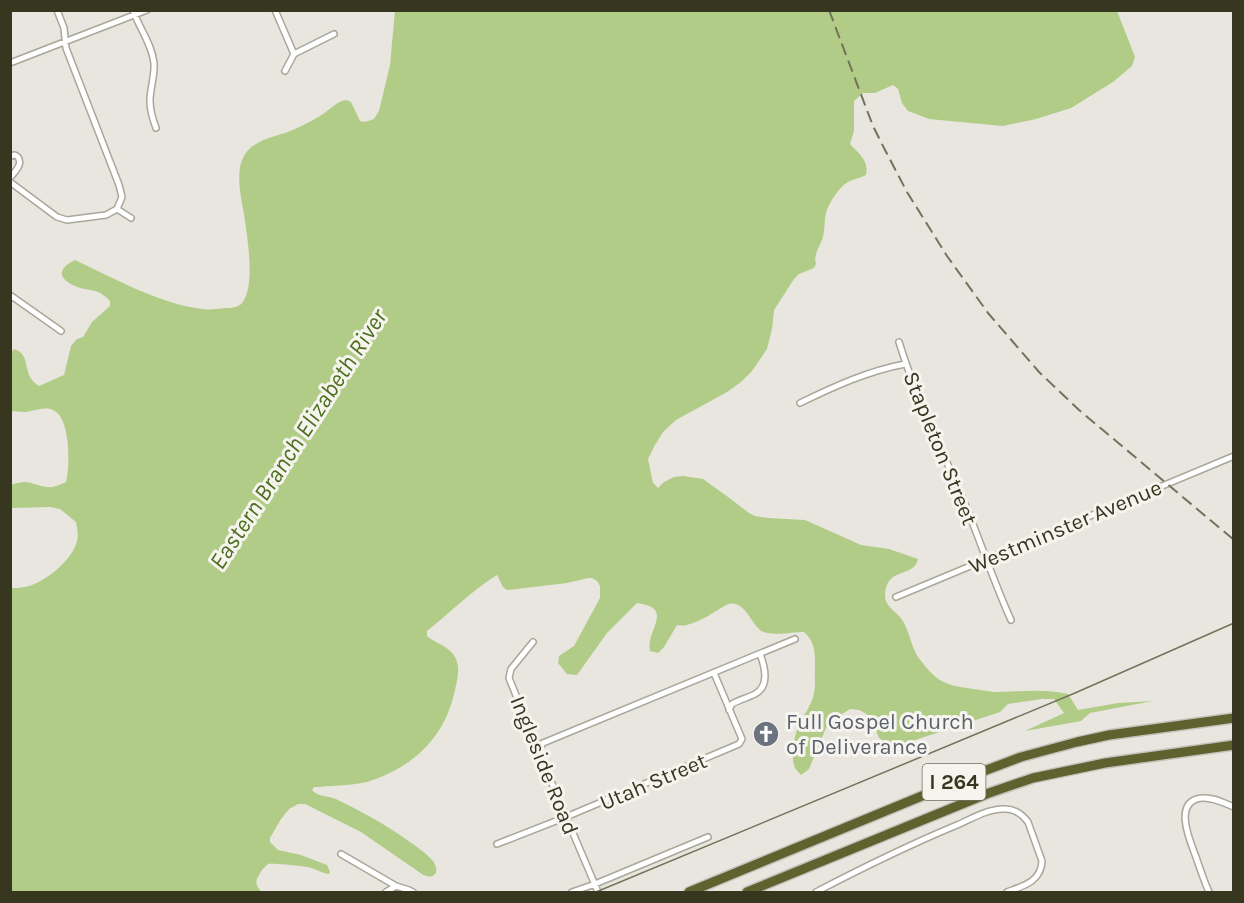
<svg xmlns="http://www.w3.org/2000/svg" width="1244" height="903" font-family="Karla,sans-serif">
<style>
.water{fill:#b0cc87}
.lines{fill:none;stroke-linecap:round;stroke-linejoin:round}
.street-casing{stroke:#a8a79a;stroke-width:8}
.highway-casing{stroke:#c3c3bc;stroke-width:12}
.street{stroke:#fff;stroke-width:5}
.highway{stroke:#5f612e;stroke-width:9}
.tram{stroke:#73735a;stroke-width:1.5}
.rail{stroke:#73735a;stroke-width:2;stroke-dasharray:12 6;stroke-linecap:butt}
.labels{text-anchor:middle;stroke-width:6;stroke-linejoin:round;paint-order:stroke}
.shield{fill:#f6f4ee;stroke:#70705e;stroke-width:1.5}
.shield-label{font-size:21px;font-weight:bold;fill:#373720}
.street-label{font-size:22px;fill:#373720;stroke:#f6f4ee}
.worship-label{font-size:22px;fill:#5b616d;stroke:#f6f4ee;text-anchor:start}
.water-label{font-size:24px;font-style:italic;fill:#4d6f1e;stroke:#f6f4ee}
</style>
<rect width="100%" height="100%" fill="#e8e6de"/>
<path class="water" d="M 395,11 L 1117,11 L 1135,57 L 1132,66 L 1113,82 L 1071,108 L 1036,119 L 1003,126 L 929,119 L 908,111 L 902,103 L 898,89 L 893,85 L 875,93 L 863,93 L 854,101 L 854,131 L 850,144 C 859,154 869,160 866,175 C 860,178 854,179 848,182 C 839,187 829,203 826,213 C 824,221 825,229 823,237 C 820,247 813,254 816,264 L 814,268 L 799,274 L 794,279 L 774,310 L 772,329 L 767,349 L 752,371 L 741,382 L 727,392 L 676,420 L 663,432 L 655,445 L 648,459 L 653,483 L 658,488 L 664,482 L 674,477 L 683,476 L 703,479 L 728,497 L 749,513 L 755,516 L 768,518 L 805,520 L 861,545 L 889,549 L 918,559 C 914,577 891,568 886,588 C 881,608 897,609 904,623 C 910,634 911,646 918,657 C 924,665 932,675 940,680 C 948,685 958,687 967,688 C 976,689 985,691 994,692 C 1019,692 1044,688 1068,694 L 1078,710 L 1118,703 L 1153,701 L 1090,713 L 1081,721 L 1025,731 L 1064,713 L 1054,699 L 1042,699 L 1008,704 L 1000,712 L 900,745 L 886,743 L 879,738 L 871,718 L 865,713 L 859,710 L 850,709 L 837,717 L 826,728 L 809,769 L 801,775 C 799,773 797,771 795,768 C 790,757 794,734 800,723 C 803,716 808,710 811,703 C 817,689 814,679 815,666 C 815,652 815,642 804,632 C 793,632 768,637 760,630 C 750,621 744,600 728,604 C 715,611 691,629 677,625 L 664,647 L 658,653 L 650,651 C 645,631 676,608 637,603 L 607,633 L 577,675 L 567,674 L 558,663 L 559,656 L 574,646 L 600,598 L 600,586 L 597,581 L 592,578 L 588,578 L 567,583 L 507,590 L 503,587 L 497,575 C 471,591 450,613 427,631 L 427,636 C 435,643 446,645 453,654 C 462,665 457,681 454,694 C 444,737 415,765 373,780 C 357,786 336,785 319,787 L 314,787 L 312,790 C 319,798 329,795 338,800 C 362,812 385,824 407,840 C 416,846 425,852 433,861 C 436,865 439,874 432,876 C 428,878 422,874 419,872 L 361,832 L 305,804 L 298,804 L 289,809 L 281,819 L 270,838 L 270,842 L 278,850 L 301,855 L 327,865 L 330,872 L 329,874 C 322,873 318,870 311,868 C 307,866 270,863 268,864 C 264,867 261,871 259,875 C 254,883 257,886 261,892 L 11,892 L 11,588 C 15,588 20,588 25,587 C 43,584 73,560 77,541 C 79,536 77,528 76,522 L 60,509 L 50,507 L 11,508 L 11,485 C 30,478 30,485 48,487 C 54,488 61,484 66,482 C 70,466 71,418 53,410 C 46,406 33,411 25,412 C 20,412 15,411 11,411 L 11,353 L 14,349 C 33,355 20,375 39,386 L 64,375 L 71,346 L 77,339 L 83,337 L 92,322 L 110,306 L 110,301 C 107,298 103,294 98,292 C 94,290 89,290 84,289 C 65,284 50,272 75,260 C 113,278 160,304 202,309 C 209,310 217,309 225,308 C 232,308 240,308 244,300 C 255,281 247,236 244,214 C 241,197 235,172 244,156 C 254,138 278,137 295,129 C 305,124 314,120 323,114 C 329,110 336,103 342,101 C 346,100 347,100 351,102 L 360,121 L 365,122 L 374,119 L 379,111 L 390,65 Z"/>
<g class="lines">
<g class="street-casing">
<path id="street" d="M 57,10 L 64,28 L 66,48 L 119,185 L 122,197 L 117,209
M 133,10 C 139,28 152,44 154,63 C 155,76 150,88 150,101 C 150,111 153,120 156,128
M 275,10 L 294,54
M 10,63 L 147,10
M 285,71 L 294,54 L 334,34
M 10,156 L 15,155 L 18,157 C 23,165 15,171 10,178
M 10,182 L 57,217 L 67,220 L 106,215 L 117,209
M 117,209 L 131,218
M 10,295 L 61,331
M 899,342 C 915,394 938,442 960,492 C 978,534 992,578 1011,620
M 800,403 C 835,386 868,371 905,364
M 896,597 L 1234,456
M 533,642 L 511,669 L 509,678 L 532,735 L 540,747 L 539,753 L 598,892
M 729,710 L 732,704 C 739,700 747,698 755,694 C 770,686 765,667 760,654
M 540,747 L 543,743 L 795,639
M 497,844 L 566,817 L 739,744 L 742,739 L 714,673
M 341,854 L 396,886 L 409,890 L 413,892
M 386,892 L 396,886
M 572,892 L 595,884 L 708,837
M 816,892 C 862,868 909,845 957,825 C 971,819 989,808 1005,809 C 1015,809 1022,814 1028,822 L 1042,861 C 1041,882 1023,886 1007,892
M 1209,892 C 1204,881 1200,869 1196,857 C 1190,841 1172,801 1202,798 C 1213,797 1224,803 1234,807"/>
</g>
<g class="highway-casing">
<path id="highway" d="M 689,892 L 968,777 L 1021,757 L 1077,742 L 1109,735 L 1234,718
M 747,892 L 935,815 L 989,793 L 1033,778 L 1105,763 L 1234,745"/>
</g>
<use href="#street" class="street"/>
<use href="#highway" class="highway"/>
<path class="tram" d="M 596,892 L 1075,693 L 1234,623"/>
<path class="rail" d="M 829,10 L 873,126 L 884,148 L 907,192 L 947,256 L 988,313 L 1039,372 L 1079,410 L 1234,540"/>
</g>
<defs>
<g id="church-disc" transform="scale(1.35)"><circle r="9.5" fill="#6b7280" stroke="#f6f4ee"/><path d="M-1.2-6h2.4v3.5h3.3v2.4h-3.3V6h-2.4V-.1h-3.3v-2.4h3.3Z" fill="#fff"/></g>
</defs>
<g fill-rule="evenodd">
<use href="#church-disc" x="766" y="734"/>
</g>
<g class="labels">
<rect class="shield" x="922.5" y="764" width="63" height="36" rx="4.5"/>
<g class="shield-label">
<text x="954" y="789">I 264</text>
</g>
<g class="street-label">
<text transform="translate(941 448) rotate(68)" y="8">Stapleton Street</text>
<text transform="translate(1065 526) rotate(-23)" y="8">Westminster Avenue</text>
<text transform="translate(545 765) rotate(68)" y="8">Ingleside Road</text>
<text transform="translate(653 781) rotate(-23)" y="8">Utah Street</text>
</g>
<g class="worship-label">
<text x="786" y="729">Full Gospel Church<tspan x="786" dy="25">of Deliverance</tspan></text>
</g>
<g class="water-label">
<text transform="translate(298 439) rotate(-57)" y="8">Eastern Branch Elizabeth River</text>
</g>
</g>
<rect width="1244" height="903" fill="none" stroke="#373720" stroke-width="24"/>
</svg>
